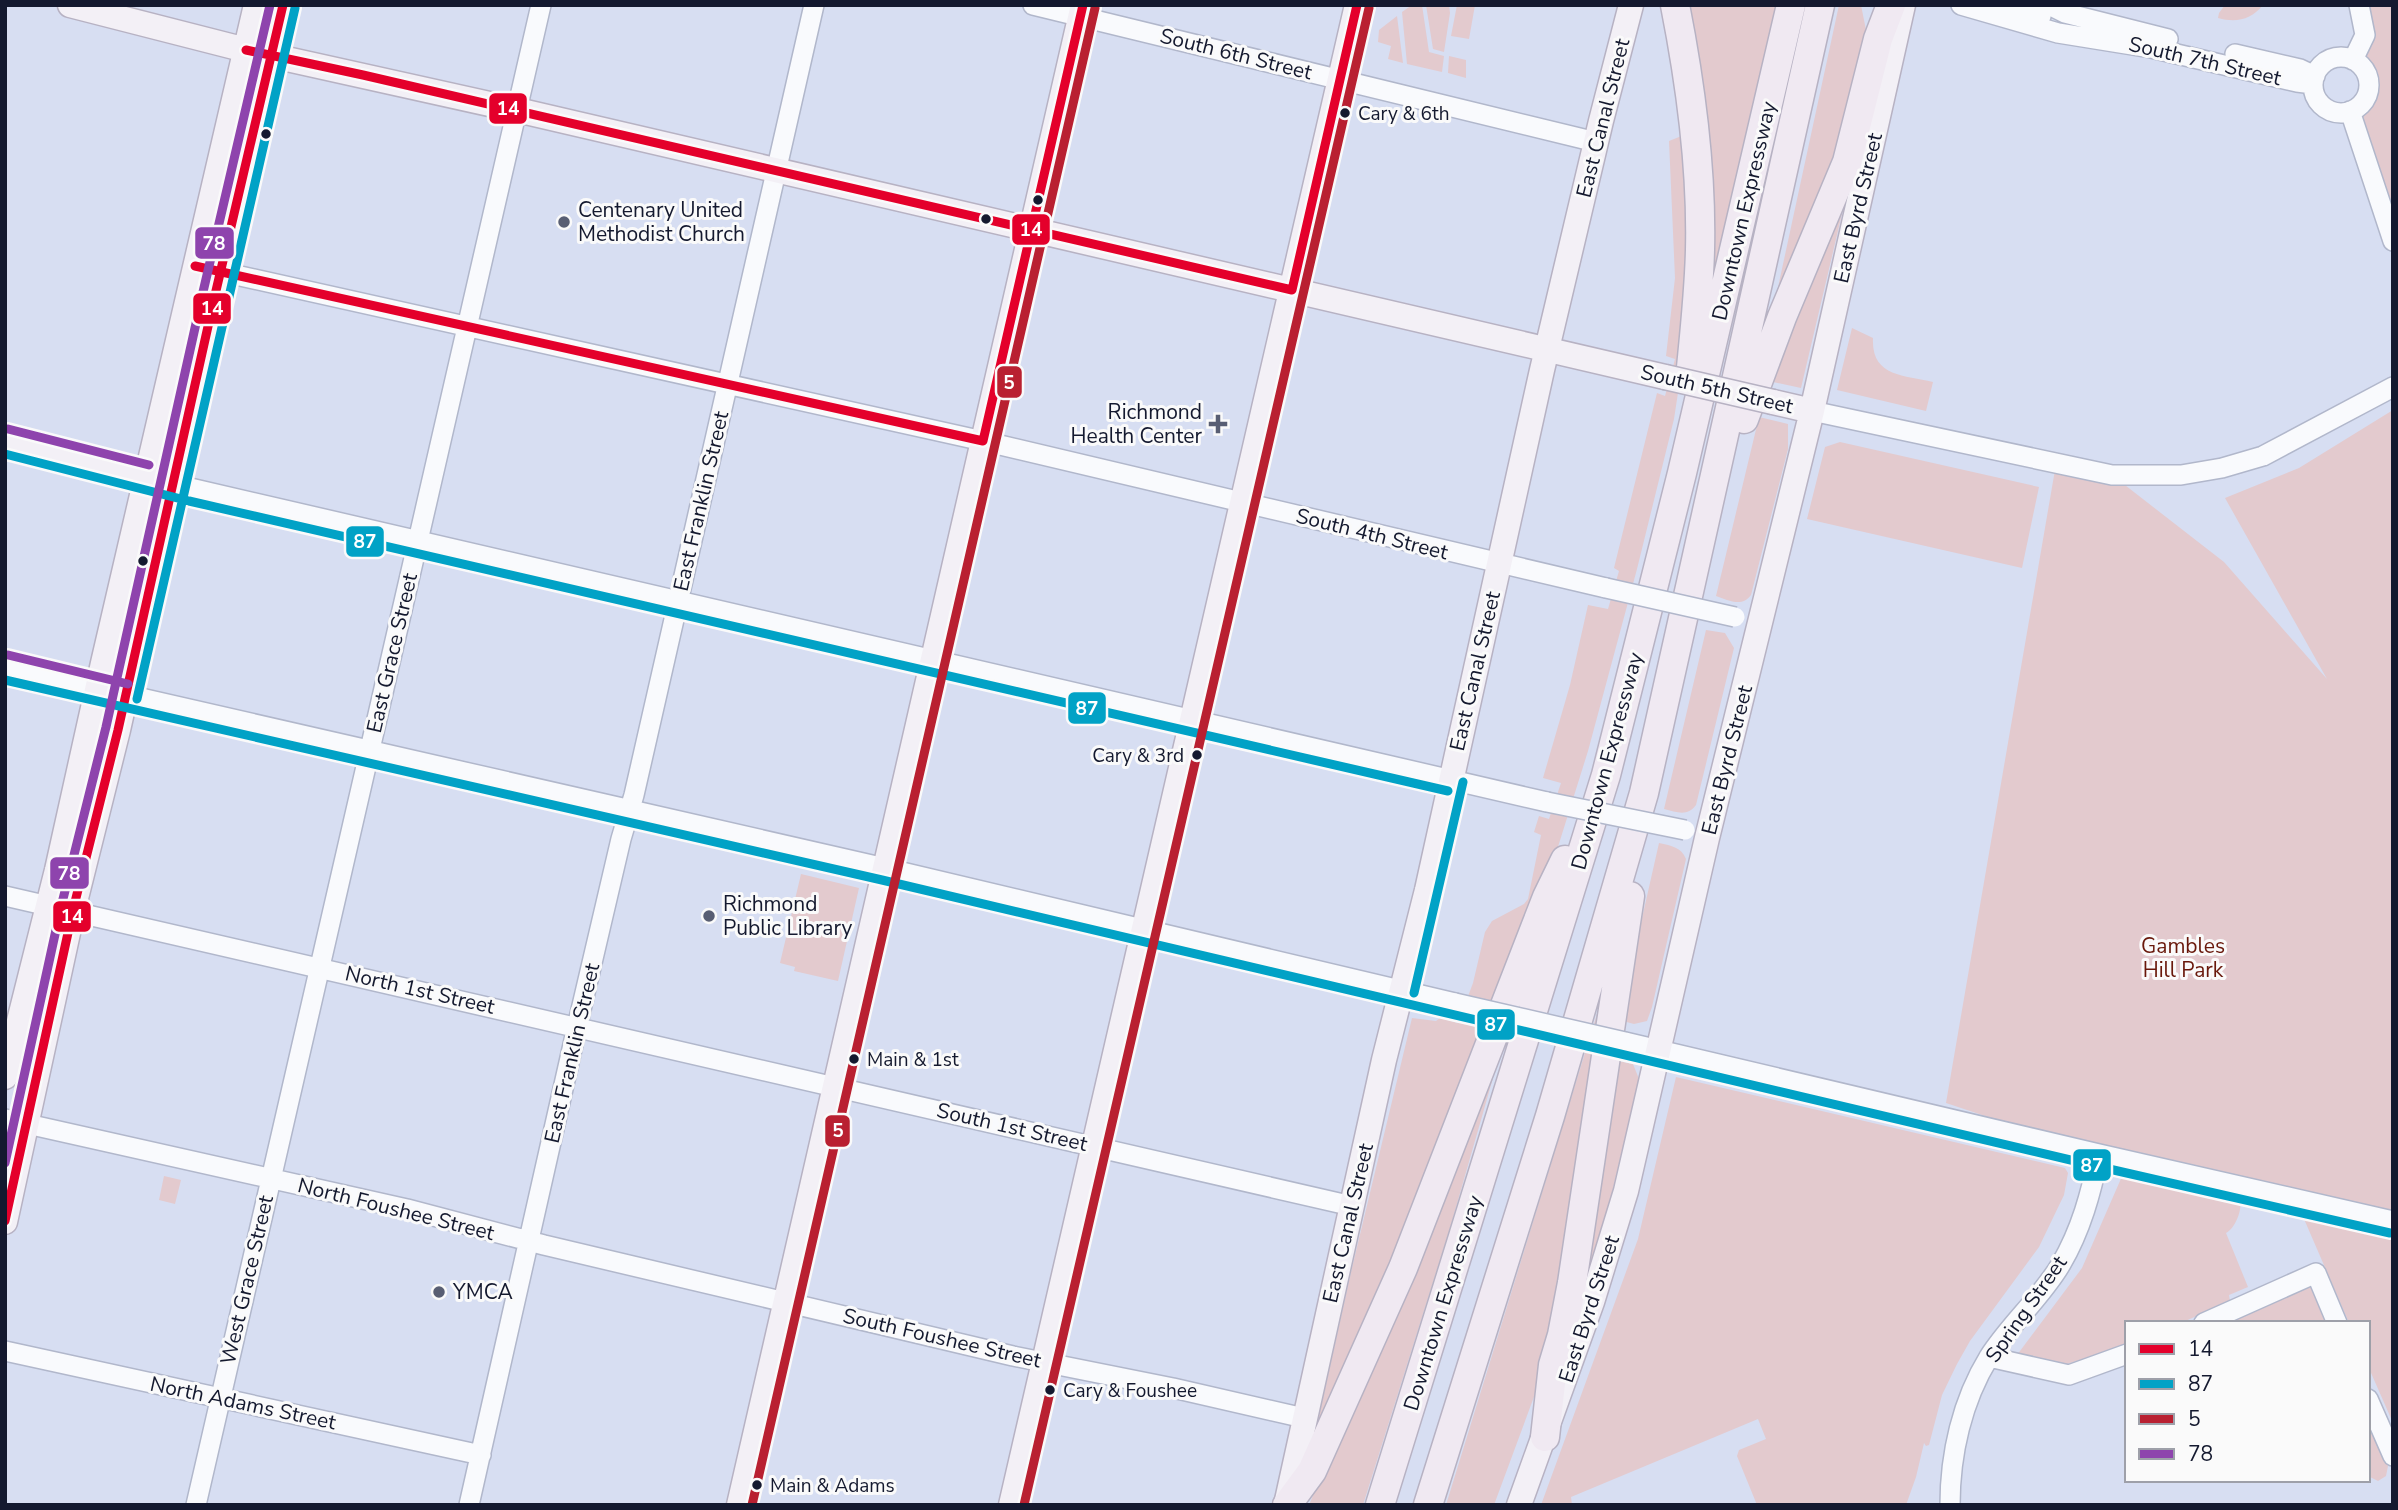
<svg xmlns="http://www.w3.org/2000/svg" width="2398" height="1510" font-family="'Nunito Sans',sans-serif">
<style>
.green{fill:#e3cace}
.lines{fill:none;stroke-linecap:round;stroke-linejoin:round}
.minor-casing{stroke:#b1b7cb;stroke-width:22}
.major-casing{stroke:#b7b2c3;stroke-width:27}
.highway-casing{stroke:#b7b2c3;stroke-width:31}
.minor{stroke:#f9fafd;stroke-width:19}
.major{stroke:#f3f0f6;stroke-width:24}
.highway{stroke:#f0e9f2;stroke-width:28}
.minor-bridge-casing{stroke:#b1b7cb;stroke-width:22;stroke-linecap:butt}
.major-bridge-casing{stroke:#b7b2c3;stroke-width:27;stroke-linecap:butt}
.minor-bridge{stroke:#f9fafd;stroke-width:19}
.major-bridge{stroke:#f3f0f6;stroke-width:24}
.bus-1-casing{stroke:#fafafa;stroke-width:14}
.bus-2-casing{stroke:#fafafa;stroke-width:14}
.bus-3-casing{stroke:#fafafa;stroke-width:14}
.bus-4-casing{stroke:#fafafa;stroke-width:14}
.bus-1{stroke:#e4002b;stroke-width:9}
.bus-2{stroke:#01a2c6;stroke-width:9}
.bus-3{stroke:#b92031;stroke-width:9}
.bus-4{stroke:#8e44ad;stroke-width:9}
.bus-dot{fill:#14192f;stroke:#fafafa;stroke-width:2.5}
.poi-dot{fill:#585e73;stroke:#fafafa;stroke-width:2.5}
.labels{text-anchor:middle;stroke-width:6;stroke-linejoin:round;paint-order:stroke}
.bus-label{font-size:19px;fill:#14192f;stroke:#fafafa;text-anchor:start}
.street-label{font-size:21px;fill:#14192f;stroke:#fafafa}
.poi-label{font-size:21px;fill:#14192f;stroke:#fafafa;text-anchor:start}
.park-label{font-size:21px;fill:#69180b;stroke:#fafafa}
.line-badge{stroke:#fafafa;stroke-width:2.5}
.badge-label{font-size:19px;text-anchor:middle;font-weight:bold;fill:#fff}
</style>
<rect width="100%" height="100%" fill="#d7def2"/>
<path class="green" d="M 1412,5 L 1422,5 L 1429,52 L 1444,56 L 1442,72 L 1407,64 L 1402,12 Z
M 1426,5 L 1449,5 L 1450,13 L 1444,52 L 1433,49 Z
M 1457,5 L 1475,5 L 1469,39 L 1451,36 Z
M 1686,5 L 1777,5 L 1700,344 Z
M 1839,5 L 1861,5 L 1866,30 L 1841,154 L 1769,329 Z
M 2225,5 L 2263,5 C 2251,20 2236,23 2218,18 L 2219,13 Z
M 2359,5 L 2393,5 L 2393,241 L 2355,109 C 2372,97 2373,77 2358,62 Z
M 1397,16 L 1403,63 L 1388,59 L 1391,46 L 1378,42 L 1379,30 Z
M 1449,56 L 1466,60 L 1466,78 L 1448,73 Z
M 1684,135 L 1691,213 L 1688,327 L 1674,419 L 1637,569 L 1588,751 L 1557,850 L 1391,1275 L 1311,1452 L 1351,1272 L 1412,1018 L 1436,1021 L 1440,1018 L 1458,1023 L 1473,983 L 1485,932 L 1492,921 L 1524,904 L 1528,899 L 1541,835 L 1534,832 L 1539,816 L 1549,819 L 1561,783 L 1543,778 L 1570,685 L 1588,605 L 1608,609 L 1619,571 L 1614,568 L 1657,393 L 1665,396 L 1675,359 L 1666,356 L 1675,278 L 1669,141 Z
M 1853,167 L 1801,388 L 1768,381 Z
M 1852,328 L 1873,338 C 1871,377 1904,375 1933,382 L 1926,411 L 1837,390 Z
M 2393,410 L 2393,1221 L 2099,1154 L 1946,1103 L 2056,464 L 2112,475 L 2224,562 L 2327,679 L 2225,498 L 2299,468 Z
M 1759,417 L 1788,424 L 1788,449 L 1751,595 C 1742,608 1728,600 1716,596 Z
M 1840,442 L 2039,487 L 2022,568 L 1807,519 L 1825,447 Z
M 1706,630 L 1725,633 L 1734,648 L 1696,805 C 1687,817 1677,812 1664,809 Z
M 1659,843 C 1672,846 1681,847 1686,859 L 1652,1007 L 1647,1021 L 1634,1024 L 1619,1020 Z
M 801,874 L 859,888 L 838,981 L 794,971 L 795,967 L 780,963 Z
M 1612,965 L 1580,1172 L 1538,1386 L 1494,1505 L 1446,1505 Z
M 1614,1060 L 1633,1064 L 1639,1079 L 1604,1226 L 1577,1309 Z
M 1676,1077 L 2065,1168 L 2068,1173 L 2064,1195 L 2039,1247 L 1970,1341 L 1957,1364 L 1942,1395 L 1929,1445 L 1926,1446 L 1924,1443 L 1916,1477 L 1906,1505 L 1757,1505 L 1737,1456 L 1739,1450 L 1766,1439 L 1758,1419 L 1571,1497 L 1572,1505 L 1541,1505 L 1638,1239 Z
M 1487,1078 L 1493,1078 L 1450,1228 L 1363,1505 L 1309,1505 Z
M 2123,1174 L 2240,1202 C 2242,1212 2234,1229 2226,1233 L 2248,1287 L 2229,1295 L 2230,1301 L 2181,1323 L 2127,1323 L 2127,1346 L 2060,1366 L 2017,1355 L 2082,1268 Z
M 164,1176 L 181,1180 L 175,1204 L 159,1200 Z
M 2301,1212 L 2393,1234 L 2393,1423 L 2368,1366 L 2368,1323 L 2349,1323 Z
M 2311,1284 L 2328,1323 L 2222,1323 Z
M 2368,1418 L 2388,1466 L 2386,1476 L 2378,1481 L 2368,1476 Z"/>
<g class="lines">
<g class="minor-casing">
<path id="minor" d="M 1033,5 L 1596,142
M 1961,5 L 2058,33 L 2151,48 L 2297,82 L 2313,84
M 2010,5 L 2041,16
M 2049,5 L 2065,13 L 2168,39
M 2235,54 L 2300,69 L 2315,76
M2313 85a28 28 0 1 1 56 0a28 28 0 1 1-56 0Z
M 2353,60 L 2365,35 L 2359,5
M 2350,111 L 2393,241
M 195,266 L 983,441 L 1606,588
M 1812,411 L 2112,475 L 2181,475 L 2222,468 L 2263,456 L 2393,387
M 173,484 L 1547,802
M 5,667 L 885,868 L 1455,1003
M 5,896 L 1352,1206
M 1625,1042 L 2099,1154 L 2393,1221
M 5,1119 L 407,1209 L 544,1245 L 1013,1356 L 1173,1388 L 1304,1418
M 2204,1323 L 2316,1273 L 2337,1323
M 5,1351 L 481,1455
M 1989,1357 L 2069,1375 L 2127,1354
M 2368,1399 L 2393,1456
M 196,1505 C 312,1005 426,505 541,5
M 469,1505 L 577,1027 L 621,839 L 634,795 L 814,5
M 1950,1505 C 1950,1454 1962,1401 1989,1357 C 2010,1324 2041,1298 2061,1264 C 2081,1230 2091,1193 2099,1154"/>
</g>
<g class="major-casing">
<path id="major" d="M 70,5 L 246,50 L 530,113 L 1665,377
M 1773,402 L 1812,411
M 5,441 L 162,481
M 5,1077 L 57,870 L 103,663 L 256,5
M 5,1222 L 73,910 L 118,730 L 215,295 L 283,5
M 739,1505 L 1083,5
M 1011,1505 L 1357,5
M 1286,1505 L 1384,1060 L 1427,890 L 1542,370 L 1601,121 L 1631,5
M 1519,1505 L 1592,1302 L 1626,1191 L 1707,838 L 1812,411 L 1903,5"/>
</g>
<g class="highway-casing">
<path id="highway" d="M 1675,5 C 1691,86 1702,167 1700,250 C 1699,293 1694,336 1690,378
M 1744,419 L 1782,317 L 1847,162 L 1878,39 L 1891,5
M 1545,1437 L 1553,1365 L 1562,1335 L 1572,1283 L 1630,896
M 1287,1505 L 1312,1471 L 1403,1268 L 1547,897 L 1565,860
M 1380,1505 L 1606,775 L 1682,473 L 1791,5
M 1428,1505 L 1550,1116 L 1644,793 L 1820,5"/>
</g>
<use href="#minor" class="minor"/>
<use href="#major" class="major"/>
<use href="#highway" class="highway"/>
<g class="minor-bridge-casing">
<path id="minor-bridge" d="M 1606,588 L 1735,617
M 1547,802 L 1685,830
M 1455,1003 L 1625,1042"/>
</g>
<g class="major-bridge-casing">
<path id="major-bridge" d="M 1665,377 L 1773,402"/>
</g>
<use href="#minor-bridge" class="minor-bridge"/>
<use href="#major-bridge" class="major-bridge"/>
<g class="bus-1-casing">
<path id="bus-1" d="M 246,50 L 363,75 L 1292,290
M 195,266 L 983,441
M 1292,290 L 1357,5
M 983,441 L 1083,5
M 5,1221 L 73,910 L 118,730 L 215,295 L 283,5"/>
</g>
<g class="bus-2-casing">
<path id="bus-2" d="M 5,454 L 189,501 L 1448,791
M 5,680 L 882,880 L 2096,1166 L 2390,1233
M 137,699 L 295,8
M 1414,993 L 1463,782"/>
</g>
<g class="bus-3-casing">
<path id="bus-3" d="M 752,1505 L 1095,8
M 1024,1505 L 1369,8"/>
</g>
<g class="bus-4-casing">
<path id="bus-4" d="M 8,429 L 149,465
M 8,655 L 128,684
M 5,1163 L 61,907 L 106,727 L 203,292 L 270,5"/>
</g>
<use href="#bus-1" class="bus-1"/>
<use href="#bus-2" class="bus-2"/>
<use href="#bus-3" class="bus-3"/>
<use href="#bus-4" class="bus-4"/>
</g>
<g class="bus-dot">
<circle cx="1345" cy="113" r="6"/>
<circle cx="266" cy="134" r="6"/>
<circle cx="1038" cy="200" r="6"/>
<circle cx="986" cy="219" r="6"/>
<circle cx="143" cy="561" r="6"/>
<circle cx="1197" cy="755" r="6"/>
<circle cx="854" cy="1059" r="6"/>
<circle cx="1050" cy="1390" r="6"/>
<circle cx="757" cy="1485" r="6"/>
</g>
<g class="poi-dot">
<circle cx="564" cy="222" r="7"/>
<path d="M1214.5 413.5h7v7h7v7h-7v7h-7v-7h-7v-7h7z"/>
<circle cx="709" cy="916" r="7"/>
<circle cx="439" cy="1292" r="7"/>
</g>
<g class="labels">
<g class="bus-label">
<text x="1358" y="120">Cary &amp; 6th</text>
<text x="1184" y="762" text-anchor="end">Cary &amp; 3rd</text>
<text x="867" y="1066">Main &amp; 1st</text>
<text x="1063" y="1397">Cary &amp; Foushee</text>
<text x="770" y="1492">Main &amp; Adams</text>
</g>
<g class="street-label">
<text transform="translate(1236 54) rotate(14)" y="7">South 6th Street</text>
<text transform="translate(2205 61) rotate(13)" y="7">South 7th Street</text>
<text transform="translate(1603 118) rotate(-76)" y="7">East Canal Street</text>
<text transform="translate(1858 208) rotate(-77)" y="7">East Byrd Street</text>
<text transform="translate(1744 211) rotate(-77)" y="7">Downtown Expressway</text>
<text transform="translate(1717 389) rotate(13)" y="7">South 5th Street</text>
<text transform="translate(701 501) rotate(-77)" y="7">East Franklin Street</text>
<text transform="translate(1372 534) rotate(14)" y="7">South 4th Street</text>
<text transform="translate(392 653) rotate(-77)" y="7">East Grace Street</text>
<text transform="translate(1475 671) rotate(-77)" y="7">East Canal Street</text>
<text transform="translate(1727 760) rotate(-76)" y="7">East Byrd Street</text>
<text transform="translate(1607 761) rotate(-75)" y="7">Downtown Expressway</text>
<text transform="translate(420 990) rotate(13)" y="7">North 1st Street</text>
<text transform="translate(572 1053) rotate(-77)" y="7">East Franklin Street</text>
<text transform="translate(1012 1127) rotate(13)" y="7">South 1st Street</text>
<text transform="translate(396 1209) rotate(14)" y="7">North Foushee Street</text>
<text transform="translate(1348 1223) rotate(-77)" y="7">East Canal Street</text>
<text transform="translate(247 1280) rotate(-77)" y="7">West Grace Street</text>
<text transform="translate(1443 1303) rotate(-73)" y="7">Downtown Expressway</text>
<text transform="translate(1589 1309) rotate(-72)" y="7">East Byrd Street</text>
<text transform="translate(2026 1309) rotate(-55)" y="7">Spring Street</text>
<text transform="translate(942 1338) rotate(13)" y="7">South Foushee Street</text>
<text transform="translate(243 1403) rotate(12)" y="7">North Adams Street</text>
</g>
<g class="poi-label">
<text x="578" y="217">Centenary United<tspan x="578" dy="24">Methodist Church</tspan></text>
<text x="1202" y="419" text-anchor="end">Richmond<tspan x="1202" dy="24">Health Center</tspan></text>
<text x="723" y="911">Richmond<tspan x="723" dy="24">Public Library</tspan></text>
<text x="453" y="1299">YMCA</text>
</g>
<g class="park-label">
<text x="2183" y="953">Gambles<tspan x="2183" dy="24">Hill Park</tspan></text>
</g>
</g>
<g class="line-badge">
<rect x="488" y="92" width="40" height="33" rx="7" fill="#e4002b"/>
<rect x="1011" y="213" width="40" height="33" rx="7" fill="#e4002b"/>
<rect x="194" y="226" width="41" height="34" rx="7" fill="#8e44ad"/>
<rect x="192" y="292" width="40" height="33" rx="7" fill="#e4002b"/>
<rect x="996" y="365" width="27" height="34" rx="7" fill="#b92031"/>
<rect x="345" y="525" width="40" height="33" rx="7" fill="#01a2c6"/>
<rect x="1067" y="691" width="40" height="34" rx="7" fill="#01a2c6"/>
<rect x="49" y="856" width="41" height="34" rx="7" fill="#8e44ad"/>
<rect x="52" y="900" width="40" height="33" rx="7" fill="#e4002b"/>
<rect x="1476" y="1008" width="40" height="33" rx="7" fill="#01a2c6"/>
<rect x="824" y="1114" width="27" height="34" rx="7" fill="#b92031"/>
<rect x="2072" y="1148" width="40" height="34" rx="7" fill="#01a2c6"/>
</g>
<g class="badge-label">
<text x="508" y="115">14</text>
<text x="1031" y="236">14</text>
<text x="214" y="250">78</text>
<text x="212" y="315">14</text>
<text x="1009" y="389">5</text>
<text x="365" y="548">87</text>
<text x="1087" y="715">87</text>
<text x="69" y="880">78</text>
<text x="72" y="923">14</text>
<text x="1496" y="1031">87</text>
<text x="838" y="1137">5</text>
<text x="2092" y="1172">87</text>
</g>
<rect width="2398" height="1510" fill="none" stroke="#14192f" stroke-width="14"/>
<rect x="2125" y="1321" width="245" height="161" fill="#fafafa" stroke="#9ea0a9" stroke-width="2"/>
<rect x="2139" y="1344" width="35" height="10" fill="#e4002b" stroke="#9ea0a9" stroke-width="2"/>
<text x="2188" y="1356" font-size="21" fill="#14192f">14</text>
<rect x="2139" y="1379" width="35" height="10" fill="#01a2c6" stroke="#9ea0a9" stroke-width="2"/>
<text x="2188" y="1391" font-size="21" fill="#14192f">87</text>
<rect x="2139" y="1414" width="35" height="10" fill="#b92031" stroke="#9ea0a9" stroke-width="2"/>
<text x="2188" y="1426" font-size="21" fill="#14192f">5</text>
<rect x="2139" y="1449" width="35" height="10" fill="#8e44ad" stroke="#9ea0a9" stroke-width="2"/>
<text x="2188" y="1461" font-size="21" fill="#14192f">78</text>
</svg>
